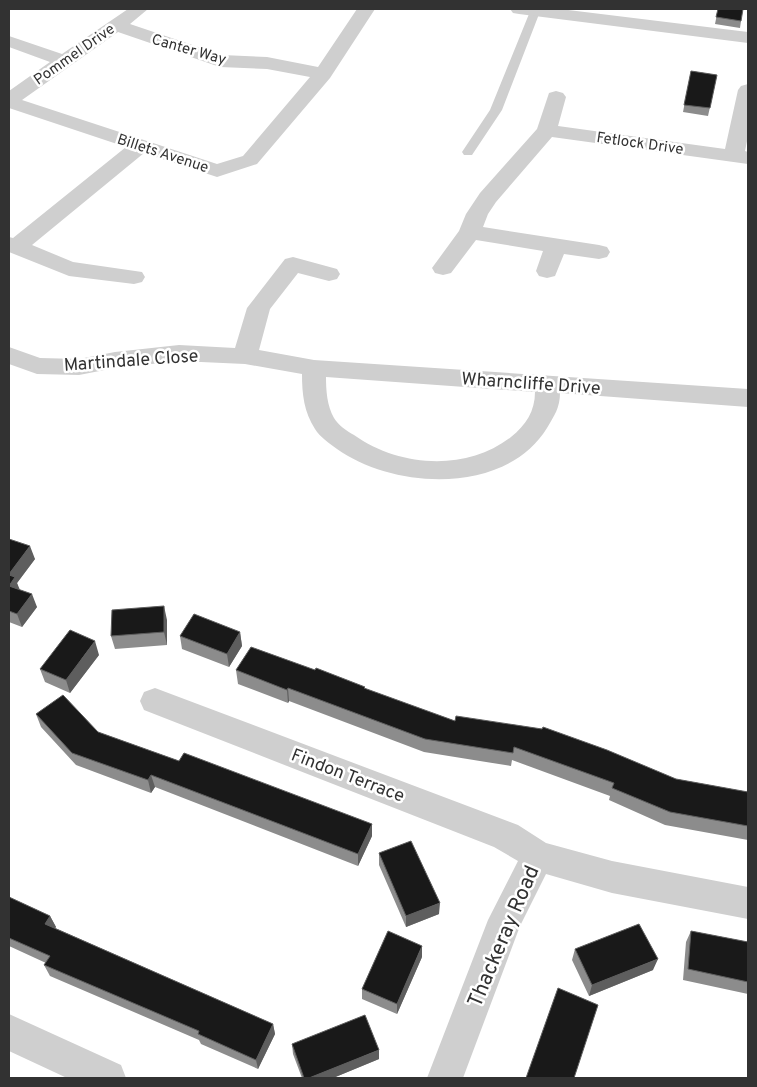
<svg xmlns="http://www.w3.org/2000/svg" width="757" height="1087" font-family="Overpass,sans-serif">
<style>
.lines{fill:none;stroke-linecap:round;stroke-linejoin:round}
.lane{fill:#cfcfcf;fill-rule:evenodd}
.street{fill:#cfcfcf;fill-rule:evenodd}
.wall{fill:#8c8c8c}
.shaded-wall{fill:#5e5e5e}
.building{fill:#191919;stroke:#5e5e5e}
.labels{text-anchor:middle;stroke-width:5;stroke-linejoin:round;paint-order:stroke}
.far-street-label{font-size:15px;fill:#323232;stroke:#fff}
.street-label{font-size:18px;fill:#323232;stroke:#fff}
.near-street-label{font-size:21px;fill:#323232;stroke:#fff}
</style>
<rect width="100%" height="100%" fill="#fff"/>
<g class="lines">
<path class="lane" d="M 531,9 L 541,9 L 502,110 L 472,155 L 464,155 L 462,152 L 490,110 Z"/>
<path class="street" d="M 128,9 L 148,9 L 130,24 L 222,55 L 267,57 L 318,67 L 357,9 L 375,9 L 330,78 L 257,164 L 217,177 L 144,153 L 32,245 L 73,262 L 142,272 L 145,277 L 142,282 L 134,284 L 69,276 L 9,252 L 9,237 L 13,238 L 126,147 L 9,108 L 9,91 L 50,62 L 9,47 L 9,36 L 62,54 ZM 118,32 L 220,67 L 267,69 L 310,77 L 243,156 L 217,164 L 22,100 Z
M 510,9 L 560,9 L 748,32 L 748,43 L 519,14 L 513,13 Z
M 748,84 L 748,136 L 745,151 L 748,152 L 748,164 L 552,137 L 496,202 L 488,214 L 483,227 L 599,245 L 607,247 L 610,252 L 607,257 L 599,259 L 564,254 L 555,276 L 547,278 L 539,276 L 536,271 L 543,251 L 476,240 L 451,273 L 443,275 L 435,273 L 432,268 L 459,231 L 466,214 L 480,193 L 537,129 L 549,93 L 556,91 L 563,93 L 566,97 L 558,126 L 725,149 L 738,90 L 741,86 Z
M 293,257 L 337,269 L 340,274 L 337,279 L 329,281 L 298,273 L 270,309 L 259,350 L 314,360 L 748,389 L 748,407 L 560,393 C 560,408 554,416 547,428 C 506,495 395,490 337,449 C 329,443 320,437 315,429 C 304,412 302,394 302,374 L 245,364 L 179,361 L 115,368 L 79,375 L 37,374 L 9,364 L 9,347 L 40,358 L 79,359 L 115,352 L 179,345 L 235,348 L 247,308 L 285,259 ZM 326,377 L 535,392 C 535,411 526,425 511,437 C 466,472 399,467 354,435 C 347,431 338,425 334,418 C 327,406 326,390 326,377 Z
M 155,688 L 518,825 L 546,843 L 612,861 L 748,887 L 748,919 L 612,893 L 546,874 L 520,926 L 463,1078 L 427,1078 L 488,920 L 518,861 L 494,847 L 144,710 L 140,701 L 144,692 Z
M 9,1014 L 121,1065 L 126,1078 L 67,1078 L 9,1051 Z"/>
</g>
<path class="wall" d="M 718,9 L 741,21 L 740,28 L 715,24 Z
M 691,71 L 717,75 L 708,116 L 683,112 Z
M 9,539 L 35,559 L 17,583 L 19,590 L 37,607 L 22,627 L 9,622 Z
M 167,620 L 167,645 L 115,649 L 111,636 Z
M 240,632 L 242,646 L 229,667 L 182,649 L 180,636 Z
M 99,655 L 70,693 L 45,682 L 40,669 Z
M 236,670 L 365,689 L 455,721 L 676,779 L 748,792 L 748,840 L 665,825 L 609,800 L 610,796 L 512,760 L 511,766 L 424,752 L 289,701 L 288,703 L 238,684 Z
M 36,714 L 98,732 L 179,761 L 372,824 L 372,836 L 358,866 L 155,787 L 151,793 L 76,765 L 41,727 Z
M 379,853 L 439,914 L 406,927 L 379,865 Z
M 9,897 L 50,916 L 56,927 L 55,928 L 273,1024 L 275,1034 L 258,1069 L 201,1044 L 199,1040 L 50,976 L 44,965 L 46,963 L 9,946 Z
M 691,931 L 748,942 L 748,994 L 683,980 L 686,942 Z
M 575,949 L 653,970 L 589,996 L 572,960 Z
M 422,957 L 397,1014 L 362,999 L 362,989 Z
M 292,1044 L 379,1059 L 333,1078 L 302,1078 L 293,1054 Z"/>
<path class="shaded-wall" d="M 30,546 L 35,559 L 17,583 L 20,590 L 9,586 L 9,574 Z
M 32,594 L 37,607 L 22,627 L 17,614 Z
M 164,606 L 167,620 L 167,645 L 164,632 Z
M 240,632 L 242,646 L 229,667 L 227,654 Z
M 95,641 L 99,655 L 70,693 L 66,680 Z
M 288,688 L 289,701 L 288,703 L 287,690 Z
M 151,775 L 155,787 L 151,793 L 148,780 Z
M 372,824 L 372,836 L 358,866 L 358,854 Z
M 440,903 L 439,914 L 406,927 L 406,916 Z
M 50,916 L 56,927 L 50,935 L 45,924 Z
M 422,946 L 422,957 L 397,1014 L 397,1004 Z
M 658,959 L 653,970 L 589,996 L 592,985 Z
M 273,1024 L 275,1034 L 258,1069 L 256,1060 Z
M 379,1050 L 379,1059 L 333,1078 L 309,1078 Z"/>
<path class="building" d="M 718,9 L 743,9 L 741,21 L 716,17 Z
M 691,71 L 717,75 L 710,108 L 684,105 Z
M 9,539 L 30,546 L 9,574 Z
M 9,575 L 15,577 L 9,586 Z
M 9,586 L 32,594 L 17,614 L 9,611 Z
M 164,606 L 164,632 L 111,636 L 112,610 Z
M 194,614 L 240,632 L 227,654 L 180,636 Z
M 70,630 L 95,641 L 66,680 L 40,669 Z
M 251,647 L 315,670 L 316,668 L 365,687 L 364,688 L 455,721 L 456,716 L 542,729 L 543,727 L 607,750 L 676,779 L 748,792 L 748,826 L 670,812 L 612,788 L 614,783 L 514,747 L 513,753 L 425,739 L 288,688 L 287,690 L 236,670 Z
M 63,695 L 98,732 L 179,761 L 184,753 L 372,824 L 358,854 L 151,775 L 148,780 L 72,753 L 36,714 Z
M 411,841 L 440,903 L 406,916 L 379,853 Z
M 9,897 L 50,916 L 45,924 L 273,1024 L 256,1060 L 198,1034 L 199,1031 L 44,965 L 50,956 L 9,938 Z
M 639,924 L 658,959 L 592,985 L 575,949 Z
M 388,931 L 422,946 L 397,1004 L 362,989 Z
M 691,931 L 748,942 L 748,982 L 688,969 Z
M 558,988 L 598,1005 L 574,1078 L 526,1078 Z
M 365,1015 L 379,1050 L 309,1078 L 304,1078 L 292,1044 Z"/>
<g class="labels">
<g class="far-street-label">
<text transform="translate(189 49) rotate(16)" y="5">Canter Way</text>
<text transform="translate(74 54) rotate(-35)" y="5">Pommel Drive</text>
<text transform="translate(640 143) rotate(8)" y="5">Fetlock Drive</text>
<text transform="translate(163 153) rotate(18)" y="5">Billets Avenue</text>
</g>
<g class="street-label">
<text transform="translate(131 360) rotate(-4)" y="6">Martindale Close</text>
<text transform="translate(531 383) rotate(4)" y="6">Wharncliffe Drive</text>
<text transform="translate(348 775) rotate(21)" y="6">Findon Terrace</text>
</g>
<g class="near-street-label">
<text transform="translate(503 936) rotate(-67)" y="7">Thackeray Road</text>
</g>
</g>
<rect width="757" height="1087" fill="none" stroke="#323232" stroke-width="20"/>
</svg>
